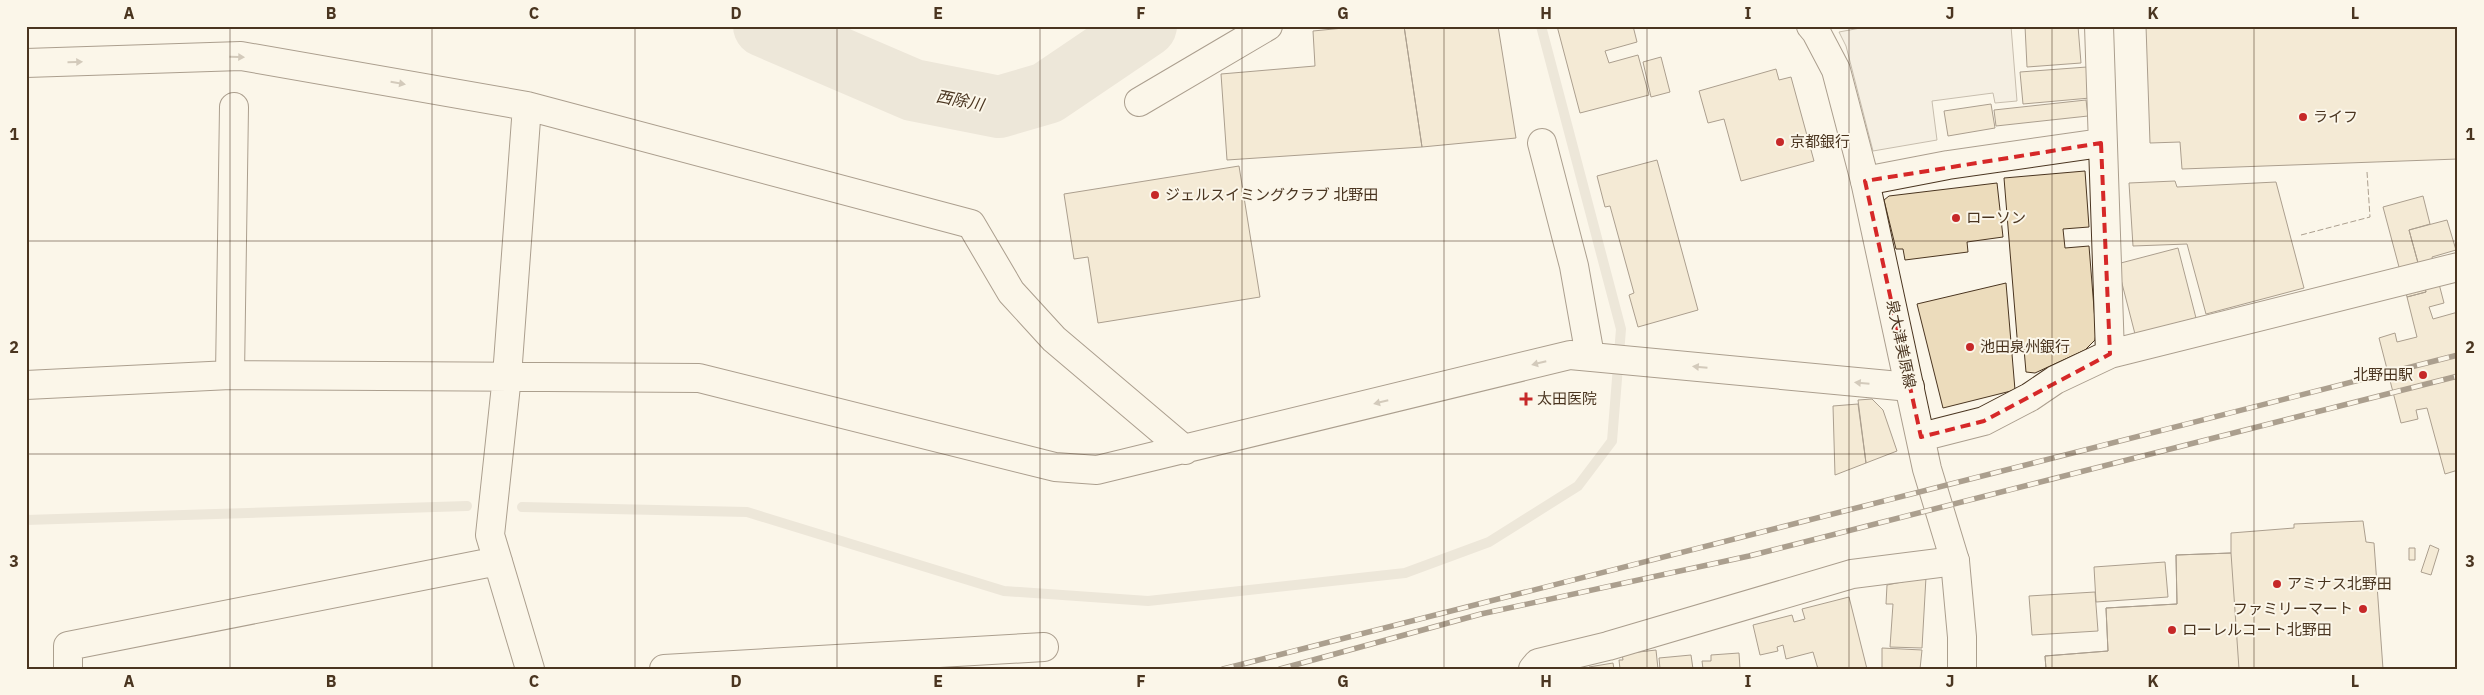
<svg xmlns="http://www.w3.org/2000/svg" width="2484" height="695" font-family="'IBM Plex Sans','Noto Sans JP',sans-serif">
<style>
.parking{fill:#ede7d9;stroke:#887966}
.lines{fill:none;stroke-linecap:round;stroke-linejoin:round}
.stream{stroke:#dcd4c6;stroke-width:10}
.river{stroke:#dcd4c6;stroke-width:62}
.building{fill:#ecdcbc;stroke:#4a3520}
.minor-casing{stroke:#4a3520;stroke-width:30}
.major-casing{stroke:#4a3520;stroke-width:30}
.minor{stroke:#fbf6e9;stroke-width:28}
.major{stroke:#fbf6e9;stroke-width:28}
.rail-casing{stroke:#4a3520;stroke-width:5.5}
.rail{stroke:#fbf6e9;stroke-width:4;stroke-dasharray:11;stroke-linecap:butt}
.fence{stroke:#4a3520;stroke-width:1;stroke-dasharray:6 2.5;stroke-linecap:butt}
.oneway{fill:#a29684}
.marked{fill:none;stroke:#d62828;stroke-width:4;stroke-dasharray:10 6;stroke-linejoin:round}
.grid{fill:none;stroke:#4a3520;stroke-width:1;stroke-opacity:0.55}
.poi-dot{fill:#c62828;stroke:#fbf6e9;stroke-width:2}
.labels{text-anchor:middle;stroke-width:4;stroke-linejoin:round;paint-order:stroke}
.poi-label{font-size:15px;fill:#4a3520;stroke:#fbf6e9;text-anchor:start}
.street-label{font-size:15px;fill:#4a3520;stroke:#fbf6e9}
.water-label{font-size:16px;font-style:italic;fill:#4a3520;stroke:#fbf6e9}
.neatline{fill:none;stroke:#4a3520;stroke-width:2}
.grid-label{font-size:16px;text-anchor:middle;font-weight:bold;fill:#4a3520}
</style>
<rect width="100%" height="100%" fill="#fbf6e9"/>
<path class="parking" d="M 1871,26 L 2011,26 L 2017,101 L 1995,103 L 1993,93 L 1932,101 L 1937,140 L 1873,151 L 1846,46 L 1839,32 Z"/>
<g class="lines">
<path class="stream" d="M 522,507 L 747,512 L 1004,591 L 1148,601 L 1405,573 L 1489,542 L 1578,486 L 1612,441 L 1621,329 L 1541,26
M 26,520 L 467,506"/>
<path class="river" d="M 764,26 L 913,90 L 999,107 L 1047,93 L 1146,26"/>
</g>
<path class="building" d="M 1364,26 L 1404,26 L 1422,147 L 1227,160 L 1221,74 L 1315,66 L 1313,31 Z
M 1404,26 L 1498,26 L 1516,138 L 1422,147 Z
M 1557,26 L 1633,26 L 1637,42 L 1605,51 L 1609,63 L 1638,55 L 1649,95 L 1580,113 Z
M 2025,26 L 2078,26 L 2081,63 L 2027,67 Z
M 2146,26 L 2458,26 L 2458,159 L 2182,169 L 2180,142 L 2150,143 Z
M 1661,57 L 1670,92 L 1651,97 L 1643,62 Z
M 2087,67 L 2090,98 L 2023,104 L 2020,72 Z
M 1776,69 L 1779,80 L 1791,77 L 1814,161 L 1741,181 L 1724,119 L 1708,123 L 1699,91 Z
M 2086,100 L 2088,116 L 1996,126 L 1994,110 Z
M 1991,104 L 1995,128 L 1948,136 L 1944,111 Z
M 1657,160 L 1698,310 L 1638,327 L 1629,295 L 1634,293 L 1610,206 L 1605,207 L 1597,176 Z
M 1239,166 L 1260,297 L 1098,323 L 1088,257 L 1074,259 L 1064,194 Z
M 2085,171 L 2089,227 L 2063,229 L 2065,248 L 2089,246 L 2096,333 L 2095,340 L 2085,350 L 2035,373 L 2026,372 L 2024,349 L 2018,349 L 2004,178 Z
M 2175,181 L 2177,187 L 2276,182 L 2304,288 L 2206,314 L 2187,244 L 2133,246 L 2129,183 Z
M 1997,183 L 2003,237 L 1967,242 L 1968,252 L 1905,260 L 1903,249 L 1896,249 L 1884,200 L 1889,196 Z
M 2423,196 L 2430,224 L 2409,230 L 2426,292 L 2407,297 L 2383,207 Z
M 2447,220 L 2456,250 L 2432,257 L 2444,303 L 2429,307 L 2433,319 L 2458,312 L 2458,470 L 2445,474 L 2427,408 L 2416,410 L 2418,419 L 2401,423 L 2379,338 L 2395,333 L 2397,342 L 2417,337 L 2407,297 L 2426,292 L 2409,230 Z
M 2178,248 L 2196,318 L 2135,334 L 2117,264 Z
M 2006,283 L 2015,390 L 1943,408 L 1917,304 Z
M 1872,399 L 1883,410 L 1897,451 L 1866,463 L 1858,400 Z
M 1858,404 L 1866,463 L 1835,475 L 1833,406 Z
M 2363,521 L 2366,542 L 2374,543 L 2383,669 L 2046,669 L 2045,656 L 2108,651 L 2106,608 L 2177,604 L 2176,555 L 2231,553 L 2231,533 L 2294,528 L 2294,524 Z
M 2430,545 L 2439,549 L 2431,575 L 2421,572 Z
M 2409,548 L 2415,548 L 2415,560 L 2409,560 Z
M 2231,553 L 2239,669 L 2046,669 L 2045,656 L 2108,651 L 2106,608 L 2177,604 L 2176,555 Z
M 2165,562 L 2168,597 L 2096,602 L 2094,567 Z
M 1926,577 L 1922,648 L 1890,647 L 1893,604 L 1886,604 L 1887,585 Z
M 2095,592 L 2098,631 L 2032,635 L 2029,596 Z
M 1849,597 L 1867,669 L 1818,669 L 1813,652 L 1786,659 L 1783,645 L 1777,647 L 1778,651 L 1760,655 L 1753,625 L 1792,615 L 1794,622 L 1805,619 L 1802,609 Z
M 1882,648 L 1922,650 L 1920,669 L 1882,669 Z
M 1656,650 L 1658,669 L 1620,669 L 1619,660 L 1623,660 L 1622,654 Z
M 1739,653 L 1740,669 L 1703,669 L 1702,661 L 1711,661 L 1711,655 Z
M 1691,655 L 1693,669 L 1660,669 L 1659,658 Z
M 1613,663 L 1614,669 L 1589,669 L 1589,667 Z"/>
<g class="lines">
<g class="minor-casing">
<path id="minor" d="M 2099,26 L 2110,354
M 26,63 L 241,56 L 527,106 L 971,224 L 1011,292 L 1054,339 L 1185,450
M 1139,102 L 1268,26
M 527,106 L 507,376 L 490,535 L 530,669
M 1542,143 L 1574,266 L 1590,356
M 1865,181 L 1948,165 L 2101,143
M 230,375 L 234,107
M 26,385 L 230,375 L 699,378 L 1055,467 L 1097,470 L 1570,355 L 1910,387
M 1921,437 L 1984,421 L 2030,397 L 2055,380 L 2110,354 L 2458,267
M 68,669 L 68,646 L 498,561
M 664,669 L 1044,647
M 1533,669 L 1538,663 L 1608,646 L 1852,574 L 1955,561"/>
</g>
<g class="major-casing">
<path id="major" d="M 1811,26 L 1816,32 L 1836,70 L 1865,181 L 1927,469 L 1955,561 L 1962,637 L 1962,669"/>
</g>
<use href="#minor" class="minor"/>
<use href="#major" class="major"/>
<g class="rail-casing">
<path id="rail" d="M 1223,669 L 2458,355
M 1280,669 L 1481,614 L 1749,556 L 2458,376"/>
</g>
<use href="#rail" class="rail"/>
<path class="fence" d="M 2301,235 L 2370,217 L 2367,172"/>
</g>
<defs><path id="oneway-solid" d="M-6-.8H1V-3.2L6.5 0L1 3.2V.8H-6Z" transform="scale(1.25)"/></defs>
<g class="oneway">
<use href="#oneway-solid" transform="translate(237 57) rotate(2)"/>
<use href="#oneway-solid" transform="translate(75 62) rotate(-2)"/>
<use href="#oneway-solid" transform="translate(398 83) rotate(10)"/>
<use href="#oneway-solid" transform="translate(1539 363) rotate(166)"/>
<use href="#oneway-solid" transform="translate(1700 367) rotate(-175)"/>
<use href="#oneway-solid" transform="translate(1862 383) rotate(-175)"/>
<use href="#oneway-solid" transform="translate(1381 402) rotate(166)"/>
</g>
<path d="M0 0H2484V695H0ZM 2101,143 L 2110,354 L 1984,421 L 1921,437 L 1865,181 Z" fill="#fbf6e9" fill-opacity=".55" fill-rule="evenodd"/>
<path class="marked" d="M 2101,143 L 2110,354 L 1984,421 L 1921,437 L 1865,181 Z"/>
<path class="grid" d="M 230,26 L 230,669M 432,26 L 432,669M 635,26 L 635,669M 837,26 L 837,669M 1040,26 L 1040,669M 1242,26 L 1242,669M 1444,26 L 1444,669M 1647,26 L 1647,669M 1849,26 L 1849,669M 2052,26 L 2052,669M 2254,26 L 2254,669M 26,241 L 2458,241M 26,454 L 2458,454"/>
<g class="poi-dot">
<circle cx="2303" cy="117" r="5"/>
<circle cx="1780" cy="142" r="5"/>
<circle cx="1155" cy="195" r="5"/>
<circle cx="1956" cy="218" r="5"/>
<circle cx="1970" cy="347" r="5"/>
<circle cx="2423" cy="375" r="5"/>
<path d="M1523.5 391.5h5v5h5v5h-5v5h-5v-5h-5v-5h5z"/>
<circle cx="2277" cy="584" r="5"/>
<circle cx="2363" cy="609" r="5"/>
<circle cx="2172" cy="630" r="5"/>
</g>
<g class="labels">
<g class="poi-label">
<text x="2313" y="122">ライフ</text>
<text x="1790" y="147">京都銀行</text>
<text x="1165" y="200">ジェルスイミングクラブ 北野田</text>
<text x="1966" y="223">ローソン</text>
<text x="1980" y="352">池田泉州銀行</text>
<text x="2413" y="380" text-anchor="end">北野田駅</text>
<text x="1537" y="404">太田医院</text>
<text x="2287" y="589">アミナス北野田</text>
<text x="2353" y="614" text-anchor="end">ファミリーマート</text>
<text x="2182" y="635">ローレルコート北野田</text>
</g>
<g class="street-label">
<text transform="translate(1901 344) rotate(78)" y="5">泉大津美原線</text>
</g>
<g class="water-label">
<text transform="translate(960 100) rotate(11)" y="6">西除川</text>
</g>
</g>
<rect width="2484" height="695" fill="none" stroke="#fbf6e9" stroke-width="55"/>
<rect x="28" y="28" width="2428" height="640" class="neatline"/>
<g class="grid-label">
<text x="129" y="19">A</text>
<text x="331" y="19">B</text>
<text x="534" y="19">C</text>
<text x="736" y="19">D</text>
<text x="938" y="19">E</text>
<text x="1141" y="19">F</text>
<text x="1343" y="19">G</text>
<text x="1546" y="19">H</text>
<text x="1748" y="19">I</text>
<text x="1950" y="19">J</text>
<text x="2153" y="19">K</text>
<text x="2355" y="19">L</text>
<text x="14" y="140">1</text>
<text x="2470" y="140">1</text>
<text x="14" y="353">2</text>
<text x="2470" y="353">2</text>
<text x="14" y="567">3</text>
<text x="2470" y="567">3</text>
<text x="129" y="687">A</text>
<text x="331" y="687">B</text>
<text x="534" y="687">C</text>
<text x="736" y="687">D</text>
<text x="938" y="687">E</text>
<text x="1141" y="687">F</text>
<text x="1343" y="687">G</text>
<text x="1546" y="687">H</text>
<text x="1748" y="687">I</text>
<text x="1950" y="687">J</text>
<text x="2153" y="687">K</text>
<text x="2355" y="687">L</text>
</g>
</svg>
